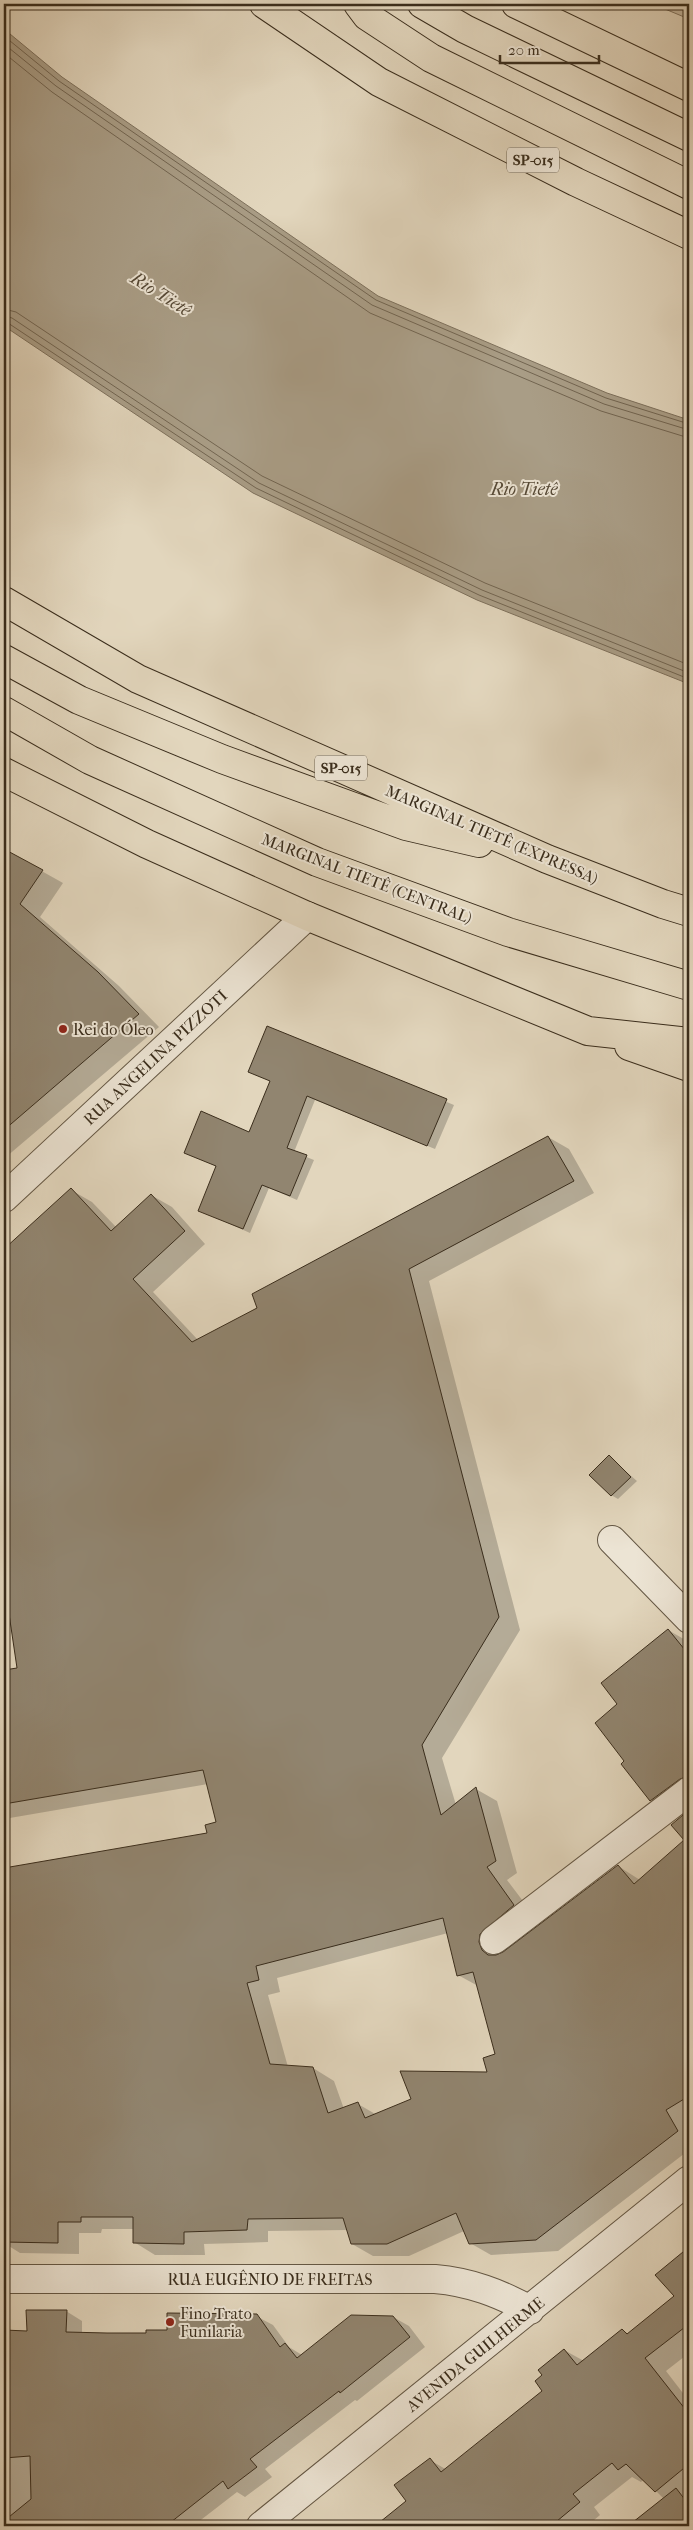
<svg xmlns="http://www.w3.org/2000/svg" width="693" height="2530" font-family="'IM FELL French Canon',serif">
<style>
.green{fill:#c5b9a2;stroke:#80735f}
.water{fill:#a99d86;stroke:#7d705c}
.shadow{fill:#0003;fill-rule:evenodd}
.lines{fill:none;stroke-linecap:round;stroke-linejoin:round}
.shore{stroke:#726551;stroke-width:1}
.building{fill:#918570;stroke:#3a2d1c;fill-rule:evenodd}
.minor-casing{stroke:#645744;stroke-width:30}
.tertiary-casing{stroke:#645744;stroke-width:30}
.trunk-casing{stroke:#3a2d1c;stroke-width:30}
.motorway-casing{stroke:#3a2d1c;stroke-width:30}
.minor{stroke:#ece4d4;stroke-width:28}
.tertiary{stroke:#ece4d4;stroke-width:28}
.trunk{stroke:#e2d6bd;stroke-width:28}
.motorway{stroke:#e2d6bd;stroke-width:28}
.poi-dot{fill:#8f2418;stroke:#ece4d4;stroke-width:2}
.labels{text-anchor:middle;stroke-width:4;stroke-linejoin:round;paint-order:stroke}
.shield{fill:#ece4d4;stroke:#6f6453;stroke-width:1}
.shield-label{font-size:15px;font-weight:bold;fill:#3a2d1c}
.street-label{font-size:16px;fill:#3a2d1c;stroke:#ece4d4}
.poi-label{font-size:16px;fill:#3a2d1c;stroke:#ece4d4;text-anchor:start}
.water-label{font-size:18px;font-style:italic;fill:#564936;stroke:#ece4d4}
</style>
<rect width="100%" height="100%" fill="#e2d6bd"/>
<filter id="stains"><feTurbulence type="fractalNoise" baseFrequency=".004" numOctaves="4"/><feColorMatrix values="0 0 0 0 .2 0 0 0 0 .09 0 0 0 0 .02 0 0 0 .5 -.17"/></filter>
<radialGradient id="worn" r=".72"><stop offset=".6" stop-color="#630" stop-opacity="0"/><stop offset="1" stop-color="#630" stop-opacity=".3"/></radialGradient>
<path class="green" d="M 653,4 L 689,4 L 689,19 Z"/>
<path class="water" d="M 4,29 L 62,77 L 378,296 L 607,393 L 689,420 L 689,684 L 477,600 L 253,493 L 4,326 Z"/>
<path class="shadow" d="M 4,850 L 63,883 L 40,917 L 119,986 L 159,1027 L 6,1157 L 4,1156 Z
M 267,1028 L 454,1105 L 435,1149 L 315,1100 L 294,1152 L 314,1160 L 297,1200 L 269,1188 L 250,1233 L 199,1210 L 218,1167 L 186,1153 L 249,1133 L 272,1081 Z
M 548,1137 L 569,1149 L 594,1193 L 429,1281 L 520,1630 L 442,1758 L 456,1805 L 476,1789 L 497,1801 L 517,1873 L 507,1880 L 535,1917 L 501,1946 L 499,1956 L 618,1866 L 640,1880 L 686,1840 L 672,1825 L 689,1811 L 689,2150 L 558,2251 L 491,2255 L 470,2243 L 464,2231 L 409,2256 L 373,2256 L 352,2244 L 348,2230 L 268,2231 L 268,2242 L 204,2244 L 205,2255 L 155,2255 L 134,2242 L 134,2229 L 102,2229 L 101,2233 L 79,2233 L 79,2254 L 20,2253 L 4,2243 L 4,1870 L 208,1834 L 218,1823 L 208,1784 L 4,1819 L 4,1672 L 18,1670 L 4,1572 L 4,1251 L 71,1190 L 92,1202 L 117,1228 L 151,1195 L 172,1207 L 205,1244 L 153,1292 L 198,1340 L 259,1308 ZM 448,1933 L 458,1975 L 478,1986 L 496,2055 L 489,2073 L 377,2115 L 358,2104 L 344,2109 L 334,2081 L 313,2068 L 288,2067 L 268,1995 L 280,1992 L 277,1978 Z
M 609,1457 L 637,1481 L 618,1499 L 611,1495 Z
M 668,1630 L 689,1642 L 689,1800 L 672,1812 L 651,1800 L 626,1761 L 619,1705 Z
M 680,2257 L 689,2262 L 689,2353 L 666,2371 L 689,2401 L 689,2526 L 630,2526 L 664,2499 L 644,2479 L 641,2482 L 632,2477 L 594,2507 L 600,2515 L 587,2526 L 377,2526 L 408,2501 L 430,2460 L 447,2470 L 544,2391 L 544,2375 L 564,2350 L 584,2361 L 622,2330 L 629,2334 L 676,2296 Z
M 66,2311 L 82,2321 L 82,2333 L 147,2334 L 256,2316 L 273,2325 L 289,2347 L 302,2355 L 393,2317 L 409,2326 L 425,2347 L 357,2401 L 355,2400 L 265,2469 L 272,2477 L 245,2497 L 237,2492 L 193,2526 L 4,2526 L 4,2331 L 28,2331 Z"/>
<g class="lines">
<path class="shore" d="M 4,36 L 59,81 L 376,300 L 606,398 L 689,424
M 4,44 L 56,86 L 372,305 L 604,404 L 689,430
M 4,53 L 52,92 L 370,313 L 601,411 L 689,438
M 4,309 L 16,312 L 262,476 L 485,583 L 689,665
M 4,316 L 12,318 L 259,483 L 482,590 L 689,673
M 4,322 L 8,323 L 256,488 L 479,595 L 689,679"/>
</g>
<path class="building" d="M 4,849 L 43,870 L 20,904 L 98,972 L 139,1014 L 4,1130 Z
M 267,1026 L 447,1099 L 427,1146 L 307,1096 L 287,1148 L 307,1155 L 290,1196 L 262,1185 L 243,1229 L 198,1211 L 216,1166 L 184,1153 L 201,1111 L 249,1132 L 270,1081 L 248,1072 Z
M 548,1136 L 574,1181 L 409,1269 L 499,1617 L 422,1745 L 441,1815 L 476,1787 L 496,1861 L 487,1867 L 514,1905 L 480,1934 L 479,1942 L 482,1950 L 488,1955 L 496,1955 L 503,1952 L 618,1865 L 634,1884 L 684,1840 L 671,1825 L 689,1810 L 689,2096 L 666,2110 L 678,2131 L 536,2240 L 469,2244 L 456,2213 L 387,2244 L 351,2244 L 343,2218 L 248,2219 L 247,2230 L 184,2232 L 184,2244 L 133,2243 L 133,2217 L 81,2217 L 81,2222 L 58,2222 L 58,2243 L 4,2242 L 4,1868 L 207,1833 L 205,1825 L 216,1822 L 203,1770 L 4,1804 L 4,1670 L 17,1668 L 4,1580 L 4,1249 L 71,1188 L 111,1231 L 151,1194 L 185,1231 L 133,1279 L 192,1342 L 257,1308 L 252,1294 ZM 443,1918 L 457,1976 L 473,1972 L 495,2054 L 483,2058 L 487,2072 L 400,2071 L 411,2099 L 365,2118 L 358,2102 L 328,2113 L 313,2067 L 270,2064 L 247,1983 L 259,1980 L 256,1966 Z
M 609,1455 L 631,1477 L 611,1496 L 589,1475 Z
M 668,1629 L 689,1655 L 689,1776 L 680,1779 L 650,1801 L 621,1764 L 624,1761 L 595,1723 L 617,1704 L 601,1683 Z
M 689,2247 L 689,2324 L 645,2358 L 689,2414 L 689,2464 L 655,2492 L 626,2464 L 618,2470 L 612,2463 L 573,2494 L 580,2502 L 551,2526 L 375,2526 L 406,2501 L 394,2485 L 430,2458 L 441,2472 L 542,2391 L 535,2381 L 542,2375 L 538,2370 L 564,2349 L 577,2365 L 622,2329 L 627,2334 L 674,2296 L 655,2275 Z
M 26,2310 L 67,2310 L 66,2332 L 107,2333 L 146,2333 L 146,2330 L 167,2330 L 167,2313 L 257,2314 L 280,2347 L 285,2343 L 297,2358 L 351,2315 L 393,2316 L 410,2337 L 340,2393 L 339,2391 L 250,2459 L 257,2467 L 228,2489 L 223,2481 L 166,2526 L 4,2526 L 4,2521 L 31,2499 L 30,2456 L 4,2458 L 4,2330 L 27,2331 Z
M 676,2488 L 689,2505 L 689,2526 L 628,2526 Z"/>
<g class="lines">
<g class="minor-casing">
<path id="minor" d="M 4,1198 L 307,916
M 612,1540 L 689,1619
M 494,1940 L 689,1791"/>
</g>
<g class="tertiary-casing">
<path id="tertiary" d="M 4,2279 L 435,2279 C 470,2282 499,2293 530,2310
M 261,2526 L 689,2180"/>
</g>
<g class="trunk-casing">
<path id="trunk" d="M 422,4 L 465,29 L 689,137
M 516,4 L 689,87
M 4,711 L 90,760 L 317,862 L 508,932 L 689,986
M 4,772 L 147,844 L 307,916 L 588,1031 L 689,1042
M 629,1046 L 689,1067"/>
</g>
<g class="motorway-casing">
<path id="motorway" d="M 264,4 L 379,82 L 576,182 L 689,235
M 358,4 L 367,16 L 431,58 L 689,185
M 4,601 L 138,679 L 547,859 L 663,904 L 689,912
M 4,659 L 79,700 L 222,759 L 406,826 L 479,843"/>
</g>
<use href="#minor" class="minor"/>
<use href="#tertiary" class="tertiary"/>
<use href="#trunk" class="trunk"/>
<use href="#motorway" class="motorway"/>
</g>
<g class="poi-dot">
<circle cx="63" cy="1029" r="5"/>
<circle cx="170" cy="2322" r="5"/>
</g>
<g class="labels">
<g class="shield">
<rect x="507" y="147.5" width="52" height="25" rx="4"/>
<rect x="315" y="755.5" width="52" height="25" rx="4"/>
</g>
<g class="shield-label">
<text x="533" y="165">SP-015</text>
<text x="341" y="773">SP-015</text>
</g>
<g class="street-label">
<text transform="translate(492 834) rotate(23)" y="6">MARGINAL TIETÊ (EXPRESSA)</text>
<text transform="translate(367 878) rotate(21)" y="6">MARGINAL TIETÊ (CENTRAL)</text>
<text transform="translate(155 1057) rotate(-43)" y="6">RUA ANGELINA PIZZOTI</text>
<text x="270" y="2285">RUA EUGÊNIO DE FREITAS</text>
<text transform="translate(475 2354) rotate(-39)" y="6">AVENIDA GUILHERME</text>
</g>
<g class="poi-label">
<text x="73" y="1035">Rei do Óleo</text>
<text x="180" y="2319">Fino Trato<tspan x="180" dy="18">Funilaria</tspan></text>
</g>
<g class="water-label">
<text transform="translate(161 294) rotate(32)" y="6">Rio Tietê</text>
<text x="524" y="495">Rio Tietê</text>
</g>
</g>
<rect width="693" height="2530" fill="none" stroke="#e2d6bd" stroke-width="20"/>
<rect x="5" y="5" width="683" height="2520" fill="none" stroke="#3a2d1c" stroke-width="2.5"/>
<rect x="10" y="10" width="673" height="2510" fill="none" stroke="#3a2d1c"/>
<path d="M500 55v8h99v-8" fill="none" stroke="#3a2d1c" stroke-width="2.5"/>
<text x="508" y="55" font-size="15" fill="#3a2d1c" stroke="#ece4d4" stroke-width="4" paint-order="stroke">20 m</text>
<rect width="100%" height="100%" filter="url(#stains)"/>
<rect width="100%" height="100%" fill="url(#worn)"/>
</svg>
